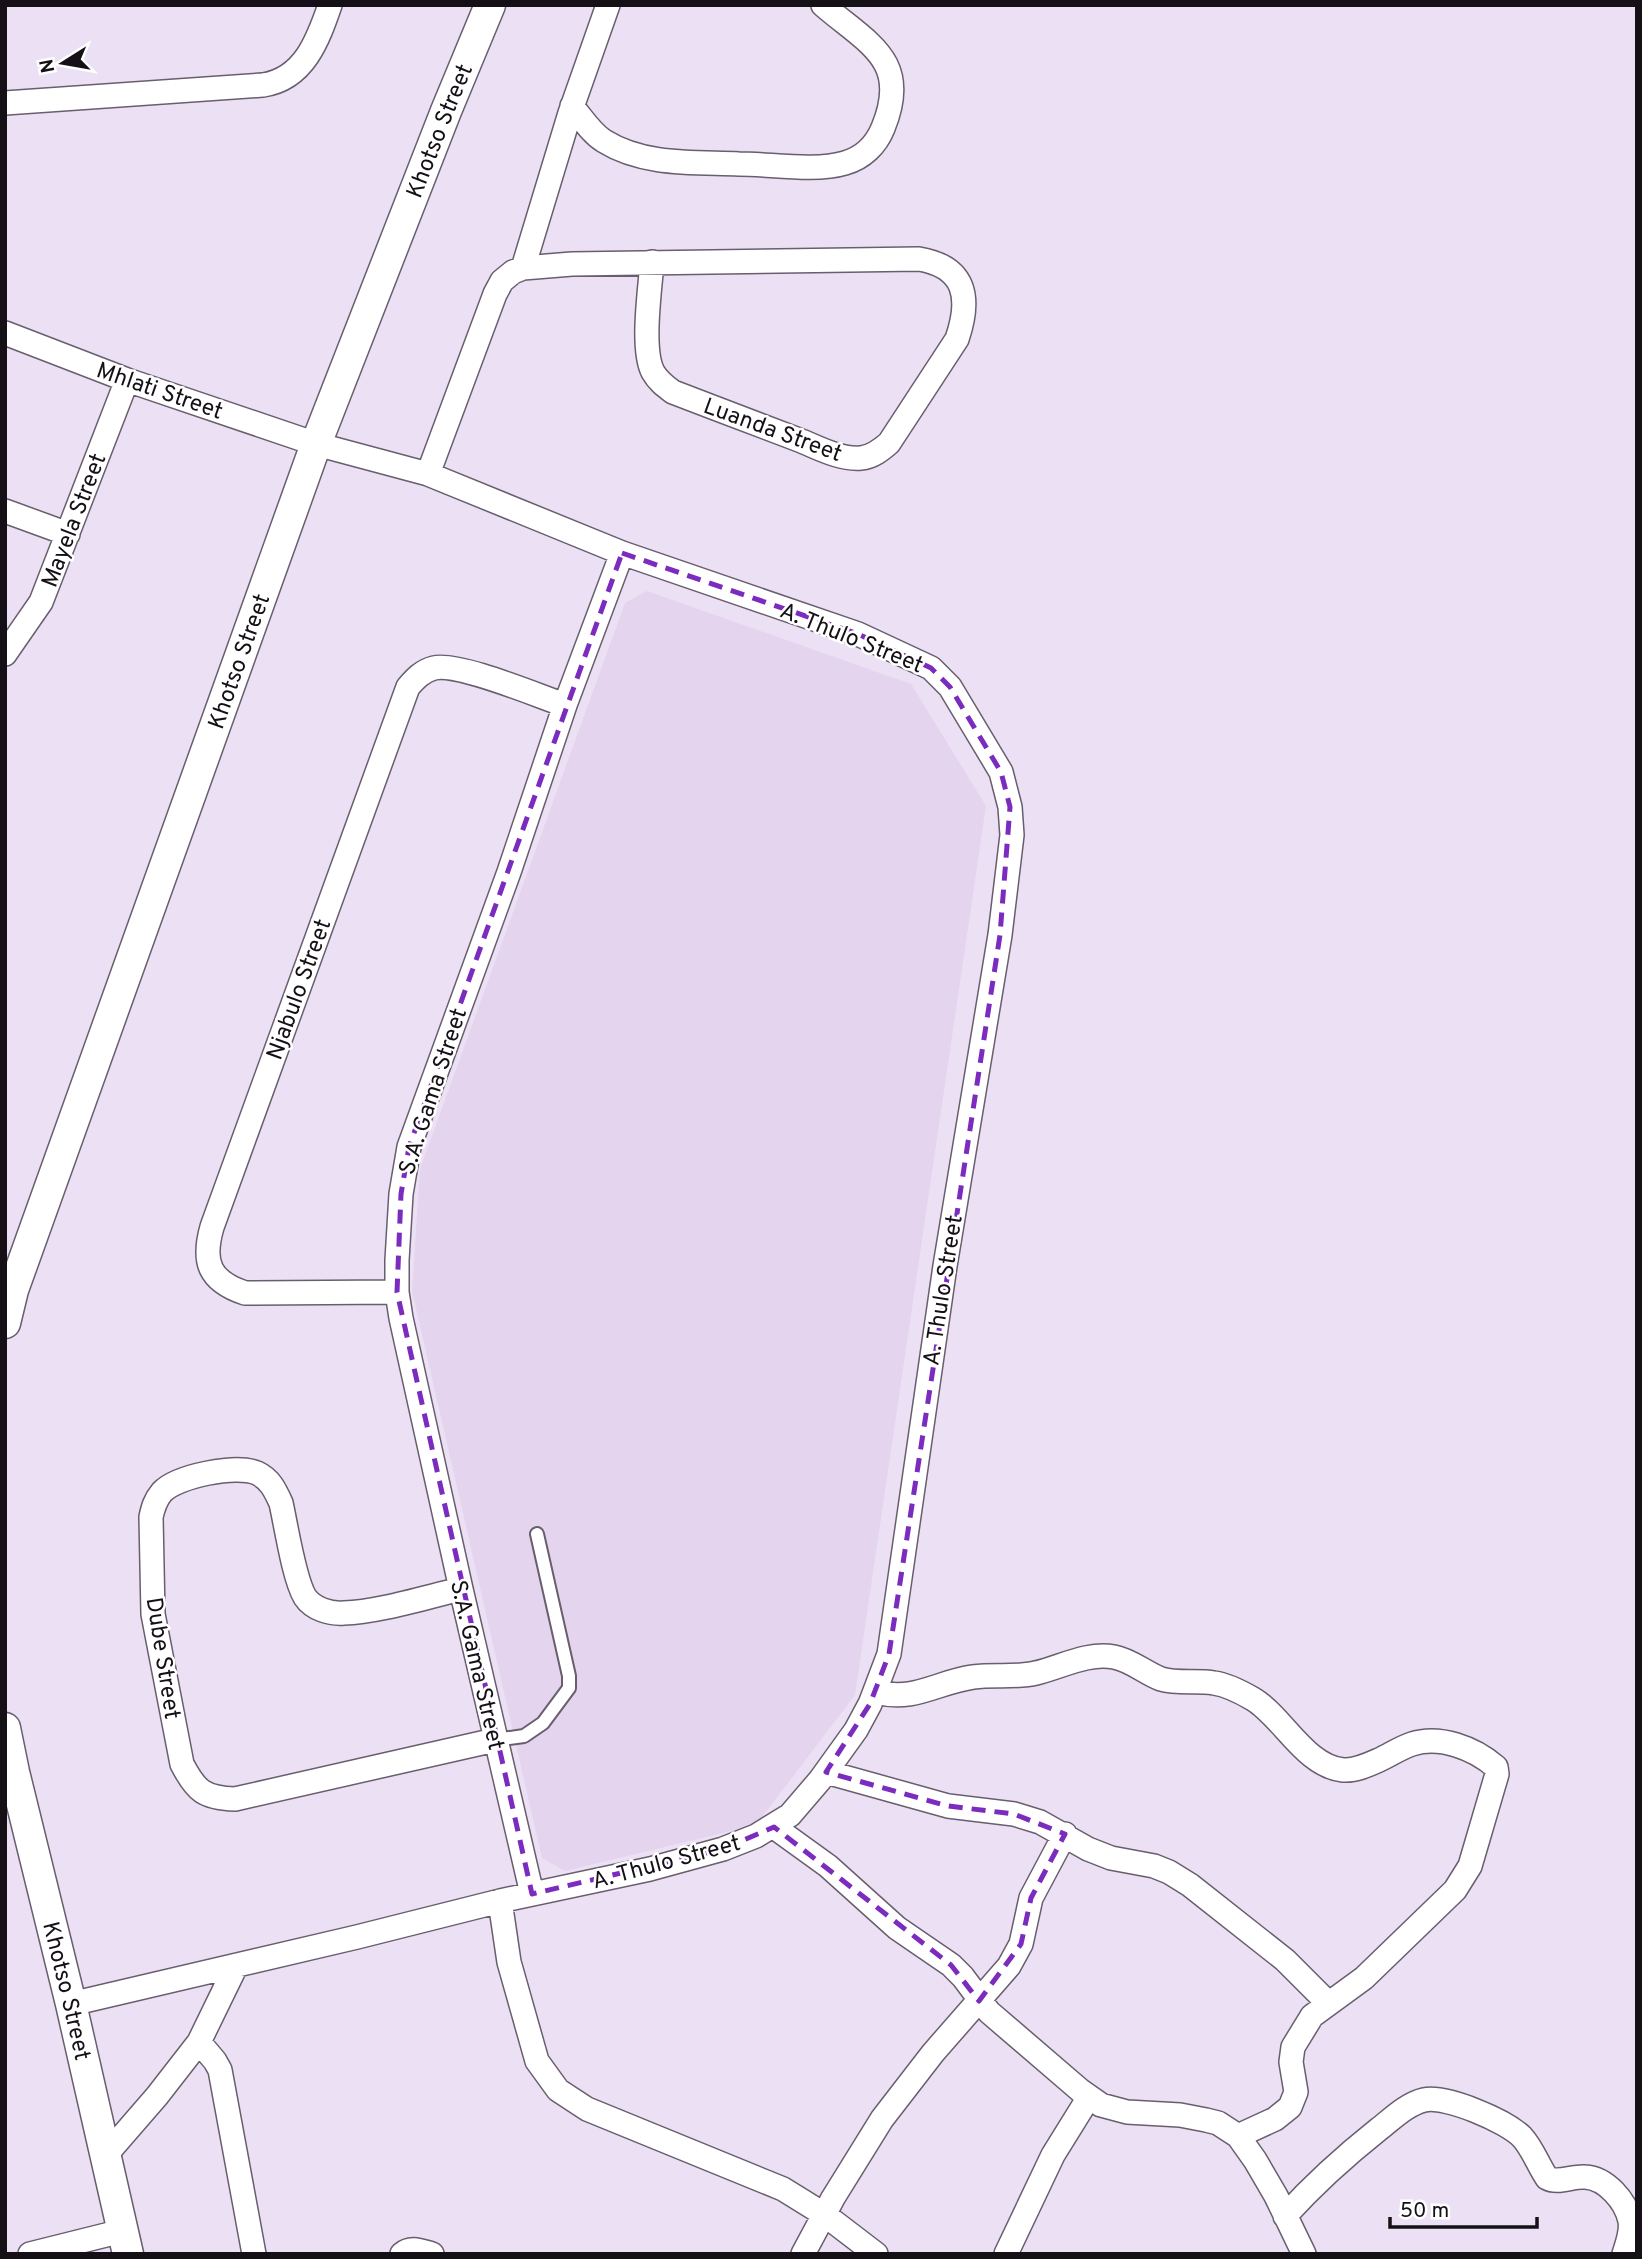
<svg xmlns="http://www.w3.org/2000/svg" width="1642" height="2259" font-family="Overpass,sans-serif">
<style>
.built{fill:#e4d4ee}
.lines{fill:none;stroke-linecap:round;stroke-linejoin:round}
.service-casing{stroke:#685e6e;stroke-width:16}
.minor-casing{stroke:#685e6e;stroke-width:26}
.tertiary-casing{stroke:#685e6e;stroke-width:33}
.service{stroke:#fff;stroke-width:12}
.minor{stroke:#fff;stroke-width:23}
.tertiary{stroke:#fff;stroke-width:30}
.marked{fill:none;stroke:#7b2cbf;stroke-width:5;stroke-dasharray:14 9;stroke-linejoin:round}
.labels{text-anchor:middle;stroke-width:5;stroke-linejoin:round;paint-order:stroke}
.street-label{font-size:23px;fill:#141016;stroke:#fff}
</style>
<rect width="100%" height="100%" fill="#ece1f4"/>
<path class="built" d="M 647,591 L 911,684 L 986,806 L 855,1695 L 756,1825 L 565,1871 L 542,1858 L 412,1291 L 420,1169 L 625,603 Z"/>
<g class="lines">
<g class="service-casing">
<path id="service" d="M 495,1740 L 524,1736 L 543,1723 L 569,1688 L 569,1676 L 537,1534"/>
</g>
<g class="minor-casing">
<path id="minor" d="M 5,103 L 263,85 C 304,79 318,40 330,5
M 572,106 C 582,118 591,133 604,141 C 644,166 695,162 739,164 C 771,164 815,172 845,163 C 863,158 876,145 883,128 C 911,60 868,44 823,5
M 523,268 L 570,113 L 608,5
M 5,333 L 127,380 L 316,444 L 428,474 L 622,553 L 858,634 L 931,668 L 950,687 L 1001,772 L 1010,807 L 1012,835 L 1000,935 L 945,1266 L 889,1654 L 870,1704 L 856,1730 L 820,1780 L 790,1815 L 756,1836 L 723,1849 L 650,1869 L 500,1901 L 357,1937 L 71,2004
M 428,474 L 495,294 L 502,281 L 513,272 L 523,268 L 572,264 L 919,259 C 966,267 971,298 957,339 L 889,443 C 881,450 872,457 861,458 C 840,460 817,447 799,440 C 756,424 715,408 673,392 C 665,386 658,381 653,372 C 641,349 650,290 652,262
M 5,511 L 68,534
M 5,654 L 41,602 L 127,380
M 397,1292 L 245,1293 C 209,1281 202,1262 212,1227 L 408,687 C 415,679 422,671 434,668 C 458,662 538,696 565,705
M 461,1589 C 426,1597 378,1612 344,1613 C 330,1614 313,1609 305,1597 C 294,1579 286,1525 281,1503 C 275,1490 270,1479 257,1473 C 237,1464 177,1476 162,1492 C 155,1500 153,1508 151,1517 L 153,1614 L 182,1764 C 196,1791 204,1798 235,1799 L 495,1740
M 876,1692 C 915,1702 937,1682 973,1677 C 995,1674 1015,1678 1036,1673 C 1061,1667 1088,1652 1114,1657 C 1131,1660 1145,1673 1161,1679 C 1178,1684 1197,1680 1214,1683 C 1228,1685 1241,1692 1253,1699 C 1283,1717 1305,1766 1343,1770 C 1355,1771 1368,1765 1379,1760 C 1390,1755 1400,1748 1412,1744 C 1440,1735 1474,1748 1496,1767 L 1497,1774 L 1470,1866 L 1455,1890 L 1364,1978 L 1312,2016 L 1293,2047 L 1291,2062 L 1296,2092 L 1290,2107 L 1275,2119 L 1238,2136
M 826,1772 L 948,1806 L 1014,1814 L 1040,1822 L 1088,1849 L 1111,1858 L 1154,1866 L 1169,1872 L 1190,1885 L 1285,1960 L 1328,2003
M 774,1827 L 828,1866 L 897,1928 L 951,1965 L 963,1977 L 989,2012 L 1081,2091 L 1101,2105 L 1127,2112 L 1180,2115 L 1206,2120 L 1218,2123 L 1238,2136 L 1255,2160 L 1276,2196 L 1304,2254
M 532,1894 L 461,1589 L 401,1318 L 397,1292 L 397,1260 L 401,1194 L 409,1147 L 509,872 L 565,705 L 622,553
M 500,1901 L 509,1962 L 537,2061 L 558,2090 L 587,2109 L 783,2189 L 825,2215 L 876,2254
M 199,2042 L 215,2061 L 220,2070 L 254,2254
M 105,2156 L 157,2096 L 199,2042 L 236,1966
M 1285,2216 C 1314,2184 1345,2156 1379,2129 C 1392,2119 1407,2104 1424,2100 C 1446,2095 1506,2121 1522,2137 C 1533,2149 1538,2165 1547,2178 C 1558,2184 1572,2176 1585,2177 C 1606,2178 1626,2201 1630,2221 C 1632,2232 1627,2244 1624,2254
M 30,2254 L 122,2231
M 402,2254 C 411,2246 421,2251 432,2254
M 803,2254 L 833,2198 L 882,2119 L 933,2053 L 1009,1966 L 1021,1944 L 1031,1898 L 1065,1834
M 1006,2254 L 1053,2155 L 1089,2097"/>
</g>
<g class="tertiary-casing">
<g id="tertiary">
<path id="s1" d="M 5,1323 L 13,1290 L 316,444 L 446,111 L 490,5"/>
<path id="s2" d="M 5,1728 L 14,1772 L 71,2004 L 128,2254"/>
</g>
</g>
<use href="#service" class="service"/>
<use href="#minor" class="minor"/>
<use href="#tertiary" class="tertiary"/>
</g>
<path class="marked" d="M 622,553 L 858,634 L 931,668 L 950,687 L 1001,772 L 1010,807 L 1000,935 L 889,1654 L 870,1704 L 826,1772 L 948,1806 L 1014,1814 L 1065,1834 L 1031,1898 L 1021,1944 L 979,2001 L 951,1965 L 774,1827 L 723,1849 L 532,1894 L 397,1292 L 401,1194 L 409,1147 Z"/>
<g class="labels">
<g class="street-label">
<text dy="8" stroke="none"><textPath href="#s1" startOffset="1269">Khotso Street</textPath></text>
<text transform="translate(160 390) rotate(19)" y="8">Mhlati Street</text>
<text transform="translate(773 429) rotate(20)" y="8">Luanda Street</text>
<text transform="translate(73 520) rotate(-69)" y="8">Mayela Street</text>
<text transform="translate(852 637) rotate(22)" y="8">A. Thulo Street</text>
<text dy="8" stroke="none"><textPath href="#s1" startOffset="702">Khotso Street</textPath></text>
<text transform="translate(298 989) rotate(-70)" y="8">Njabulo Street</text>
<text transform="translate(432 1091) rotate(-72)" y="8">S.A. Gama Street</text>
<text transform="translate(942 1290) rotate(-81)" y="8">A. Thulo Street</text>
<text transform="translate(164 1658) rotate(81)" y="8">Dube Street</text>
<text transform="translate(478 1665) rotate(77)" y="8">S.A. Gama Street</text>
<text transform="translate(666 1861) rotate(-15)" y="8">A. Thulo Street</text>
<text dy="8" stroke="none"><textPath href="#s2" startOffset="270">Khotso Street</textPath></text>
</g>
</g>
<rect width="1642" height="2259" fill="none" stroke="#141016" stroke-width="14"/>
<g transform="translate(63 63) rotate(259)" stroke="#ffffff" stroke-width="5" paint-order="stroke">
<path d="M0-5L12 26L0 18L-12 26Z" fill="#141016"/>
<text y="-10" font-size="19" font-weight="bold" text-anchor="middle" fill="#141016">N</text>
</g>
<path d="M1390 2217v10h147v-10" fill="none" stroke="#141016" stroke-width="3.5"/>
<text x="1400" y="2217" font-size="21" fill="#141016" stroke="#ffffff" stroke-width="5" paint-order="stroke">50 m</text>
</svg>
